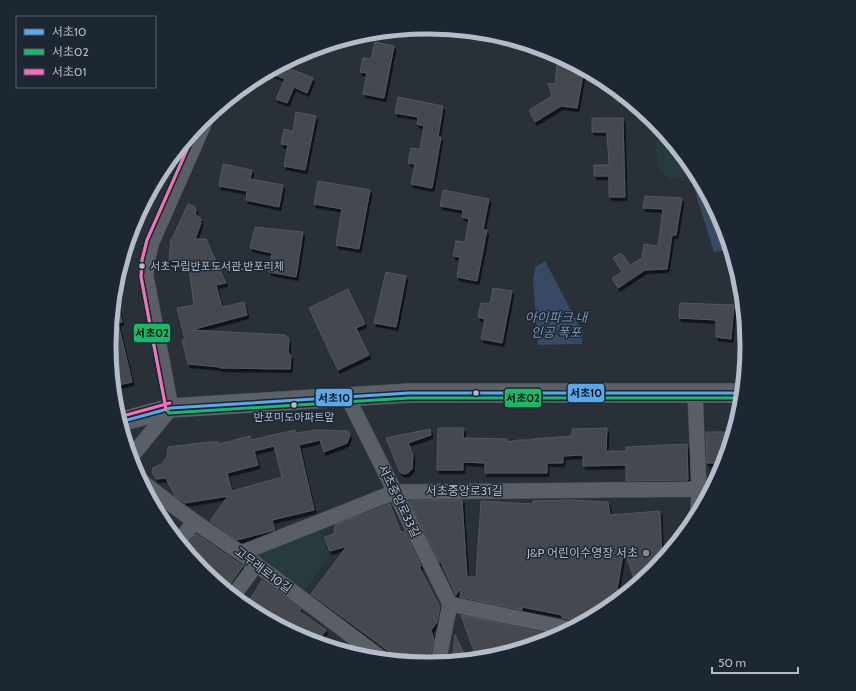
<svg xmlns="http://www.w3.org/2000/svg" width="856" height="691" font-family="Cabin,'Noto Sans KR',sans-serif">
<style>
.green{fill:#273a3e}
.water{fill:#384963}
.building{fill:#444950;stroke:#52575f;fill-rule:evenodd;filter:url(#shadow)}
.lines{fill:none;stroke-linecap:round;stroke-linejoin:round}
.minor-casing{stroke:#484c53;stroke-width:16}
.major-casing{stroke:#484c55;stroke-width:20}
.minor{stroke:#5a5e66;stroke-width:15}
.major{stroke:#5c6168;stroke-width:19}
.bus-1-casing{stroke:#1d2633;stroke-width:6}
.bus-2-casing{stroke:#1d2633;stroke-width:6}
.bus-3-casing{stroke:#1d2633;stroke-width:6}
.bus-1{stroke:#5aa8eb;stroke-width:3}
.bus-2{stroke:#1ab867;stroke-width:3}
.bus-3{stroke:#fb6dba;stroke-width:3}
.bus-dot{fill:#b4bcc9;stroke:#1d2633;stroke-width:1.5}
.poi-dot{fill:#848b96;stroke:#1d2633;stroke-width:1.5}
.labels{text-anchor:middle;stroke-width:3;stroke-linejoin:round;paint-order:stroke}
.bus-label{font-size:11px;fill:#b4bcc9;stroke:#1d2633;text-anchor:start}
.street-label{font-size:12px;fill:#b4bcc9;stroke:#1d2633}
.poi-label{font-size:12px;fill:#b4bcc9;stroke:#1d2633;text-anchor:end}
.water-label{font-size:13px;font-style:italic;fill:#7c92b1;stroke:#1d2633}
.rim{fill:none;stroke:#b4bcc9;stroke-width:5}
.line-badge{stroke:#1d2633;stroke-width:1.5}
.pale-badge-label{font-size:11px;text-anchor:middle;font-weight:bold;fill:#111}
</style>
<defs>
<filter id="shadow"><feDropShadow dx="2" dy="3.5" stdDeviation="0" flood-color="#0009"/></filter>
</defs>
<rect width="100%" height="100%" fill="#2a3038"/>
<path class="green" d="M 664,133 L 691,166 L 689,177 L 668,179 L 657,165 L 656,142 Z
M 317,522 L 329,556 L 300,598 L 241,553 Z"/>
<path class="water" d="M 699,181 L 722,224 L 730,250 L 714,252 L 692,182 Z
M 545,261 L 583,333 L 582,344 L 538,345 L 533,280 L 535,267 Z"/>
<path class="building" d="M 375,42 L 394,46 L 384,98 L 363,94 L 367,73 L 360,72 L 363,58 L 371,59 Z
M 558,56 L 584,69 L 577,108 L 561,106 L 535,122 L 529,110 L 552,96 L 548,83 L 555,84 Z
M 281,65 L 313,78 L 307,93 L 294,87 L 287,103 L 276,99 L 285,79 L 267,72 Z
M 398,97 L 443,106 L 438,137 L 441,137 L 432,188 L 411,184 L 415,164 L 408,163 L 411,148 L 420,149 L 424,126 L 417,124 L 418,117 L 395,113 Z
M 296,112 L 316,116 L 305,170 L 284,166 L 288,145 L 281,144 L 284,129 L 293,131 Z
M 592,118 L 623,118 L 625,197 L 609,197 L 609,176 L 594,176 L 594,165 L 609,165 L 607,132 L 592,132 Z
M 223,164 L 252,170 L 250,179 L 283,185 L 279,207 L 246,200 L 247,191 L 219,186 Z
M 318,181 L 370,190 L 359,249 L 336,245 L 342,209 L 314,204 Z
M 443,190 L 489,199 L 483,230 L 487,230 L 477,281 L 457,277 L 460,257 L 453,256 L 456,241 L 465,242 L 469,219 L 462,217 L 463,210 L 440,206 Z
M 645,196 L 682,198 L 676,235 L 672,235 L 667,269 L 645,270 L 618,288 L 612,278 L 622,272 L 613,258 L 621,253 L 630,265 L 642,258 L 644,244 L 658,246 L 663,209 L 643,208 Z
M 188,204 L 195,207 L 196,211 L 195,214 L 201,219 L 200,223 L 201,223 L 195,239 L 206,239 L 226,283 L 216,285 L 222,307 L 244,302 L 247,315 L 191,330 L 285,335 L 288,337 L 289,340 L 288,352 L 291,356 L 290,369 L 220,368 L 220,367 L 188,364 L 182,340 L 185,339 L 177,308 L 194,305 L 188,261 L 169,260 L 171,239 L 172,239 Z
M 255,227 L 303,232 L 296,277 L 269,272 L 272,253 L 250,248 Z
M 386,272 L 406,276 L 396,327 L 374,323 Z
M 493,288 L 512,291 L 502,343 L 481,339 L 485,319 L 478,317 L 481,303 L 490,304 Z
M 348,289 L 365,324 L 356,328 L 369,355 L 338,370 L 309,308 Z
M 114,297 L 116,297 L 122,322 L 118,323 L 132,382 L 114,386 L 110,345 Z
M 680,303 L 734,305 L 731,339 L 716,337 L 716,320 L 679,318 Z
M 438,428 L 464,428 L 463,438 L 507,439 L 507,442 L 519,440 L 530,440 L 531,439 L 572,436 L 572,429 L 607,428 L 606,451 L 626,451 L 626,447 L 687,444 L 688,480 L 626,481 L 626,465 L 583,466 L 583,455 L 563,456 L 563,463 L 547,463 L 547,473 L 485,473 L 485,463 L 463,462 L 463,470 L 437,470 Z
M 430,429 L 431,435 L 408,443 L 413,454 L 412,469 L 408,473 L 404,474 L 400,472 L 386,438 Z
M 295,430 L 295,433 L 317,430 L 348,431 L 350,435 L 347,443 L 324,452 L 320,440 L 299,445 L 314,510 L 272,520 L 275,530 L 237,540 L 210,521 L 228,496 L 185,503 L 175,496 L 166,478 L 156,479 L 152,472 L 153,468 L 161,464 L 167,457 L 168,447 L 209,442 L 218,442 L 219,444 L 250,436 L 251,440 ZM 274,446 L 282,477 L 232,491 L 227,473 L 258,465 L 254,451 Z
M 706,432 L 733,432 L 724,463 L 707,463 Z
M 462,500 L 467,577 L 476,577 L 481,501 L 533,504 L 533,501 L 571,500 L 608,502 L 610,515 L 660,511 L 662,560 L 653,571 L 636,585 L 624,548 L 615,602 L 605,610 L 578,625 L 572,620 L 562,618 L 562,615 L 522,607 L 522,610 L 460,597 L 461,588 L 456,595 L 441,562 L 439,562 L 409,501 Z
M 390,504 L 401,532 L 404,531 L 421,566 L 419,567 L 440,607 L 437,622 L 431,630 L 434,640 L 428,664 L 396,661 L 398,658 L 311,594 L 347,546 L 330,551 L 324,537 L 334,534 L 335,525 Z
M 196,534 L 243,566 L 226,590 L 203,571 L 184,548 Z
M 262,580 L 301,609 L 299,611 L 326,630 L 317,643 L 306,640 L 272,622 L 273,620 L 248,603 Z
M 461,615 L 558,636 L 550,640 L 490,658 L 452,662 L 455,635 L 465,655 L 474,651 Z"/>
<g class="lines">
<g class="minor-casing">
<path id="minor" d="M 695,392 L 699,489 L 698,513
M 348,398 L 395,492 L 450,604
M 131,457 L 171,408 L 146,276 L 147,261 L 152,242 L 207,117
M 142,482 L 195,522 L 241,553 L 384,660
M 178,541 L 195,522
M 241,553 L 395,492 L 711,489
M 233,596 L 256,565
M 450,604 L 570,629
M 438,663 L 450,604"/>
</g>
<g class="major-casing">
<path id="major" d="M 120,422 L 171,408 L 409,393 L 742,393"/>
</g>
<use href="#minor" class="minor"/>
<use href="#major" class="major"/>
<g class="bus-1-casing">
<path id="bus-1" d="M 120,422 L 171,408 L 409,393 L 742,393"/>
</g>
<g class="bus-2-casing">
<path id="bus-2" d="M 197,127 L 147,240 L 142,260 L 141,277 L 166,409 L 169,413 L 409,398 L 741,398"/>
</g>
<g class="bus-3-casing">
<path id="bus-3" d="M 166,409 L 141,277 L 142,260 L 147,240 L 197,127
M 119,417 L 170,403"/>
</g>
<use href="#bus-1" class="bus-1"/>
<use href="#bus-2" class="bus-2"/>
<use href="#bus-3" class="bus-3"/>
</g>
<g class="bus-dot">
<circle cx="142" cy="266" r="3.5"/>
<circle cx="476" cy="393" r="3.5"/>
<circle cx="294" cy="405" r="3.5"/>
</g>
<circle class="poi-dot" cx="646" cy="553" r="4"/>
<g class="labels">
<g class="bus-label">
<text x="150" y="270">서초구립반포도서관.반포리체</text>
<text x="294" y="421" text-anchor="middle">반포미도아파트앞</text>
</g>
<g class="street-label">
<text x="464" y="495">서초중앙로31길</text>
<text transform="translate(399 501) rotate(64)" y="4">서초중앙로33길</text>
<text transform="translate(263 570) rotate(37)" y="4">고무래로10길</text>
</g>
<g class="poi-label">
<text x="638" y="557">J&amp;P 어린이수영장 서초</text>
</g>
<g class="water-label">
<text x="556" y="322">아이파크 내<tspan x="556" dy="15">인공 폭포</tspan></text>
</g>
</g>
<path d="M0 0H856V691H0ZM427 34H429A311 311 0 0 1 740 345V346A311 311 0 0 1 429 657H427A311 311 0 0 1 116 346V345A311 311 0 0 1 427 34Z" fill="#1d2633" fill-rule="evenodd"/>
<path class="rim" d="M427 34H429A311 311 0 0 1 740 345V346A311 311 0 0 1 429 657H427A311 311 0 0 1 116 346V345A311 311 0 0 1 427 34Z"/>
<g class="line-badge">
<rect x="133" y="323" width="38" height="20" rx="4" fill="#1ab867"/>
<rect x="567" y="383" width="38" height="20" rx="4" fill="#5aa8eb"/>
<rect x="315" y="388" width="38" height="19" rx="4" fill="#5aa8eb"/>
<rect x="504" y="388" width="38" height="20" rx="4" fill="#1ab867"/>
</g>
<g class="pale-badge-label">
<text x="152" y="337">서초02</text>
<text x="586" y="397">서초10</text>
<text x="334" y="402">서초10</text>
<text x="523" y="402">서초02</text>
</g>
<rect x="16" y="16" width="140" height="72" fill="#1d2633" stroke="#59626f"/>
<rect x="24" y="29" width="20" height="6" fill="#5aa8eb" stroke="#59626f"/>
<text x="52" y="36" font-size="12" fill="#b4bcc9">서초10</text>
<rect x="24" y="49" width="20" height="6" fill="#1ab867" stroke="#59626f"/>
<text x="52" y="56" font-size="12" fill="#b4bcc9">서초02</text>
<rect x="24" y="69" width="20" height="6" fill="#fb6dba" stroke="#59626f"/>
<text x="52" y="76" font-size="12" fill="#b4bcc9">서초01</text>
<path d="M712 667v6h86v-6" fill="none" stroke="#b4bcc9" stroke-width="2"/>
<text x="718" y="667" font-size="12" fill="#b4bcc9" stroke="#1d2633" stroke-width="3" paint-order="stroke">50 m</text>
</svg>
